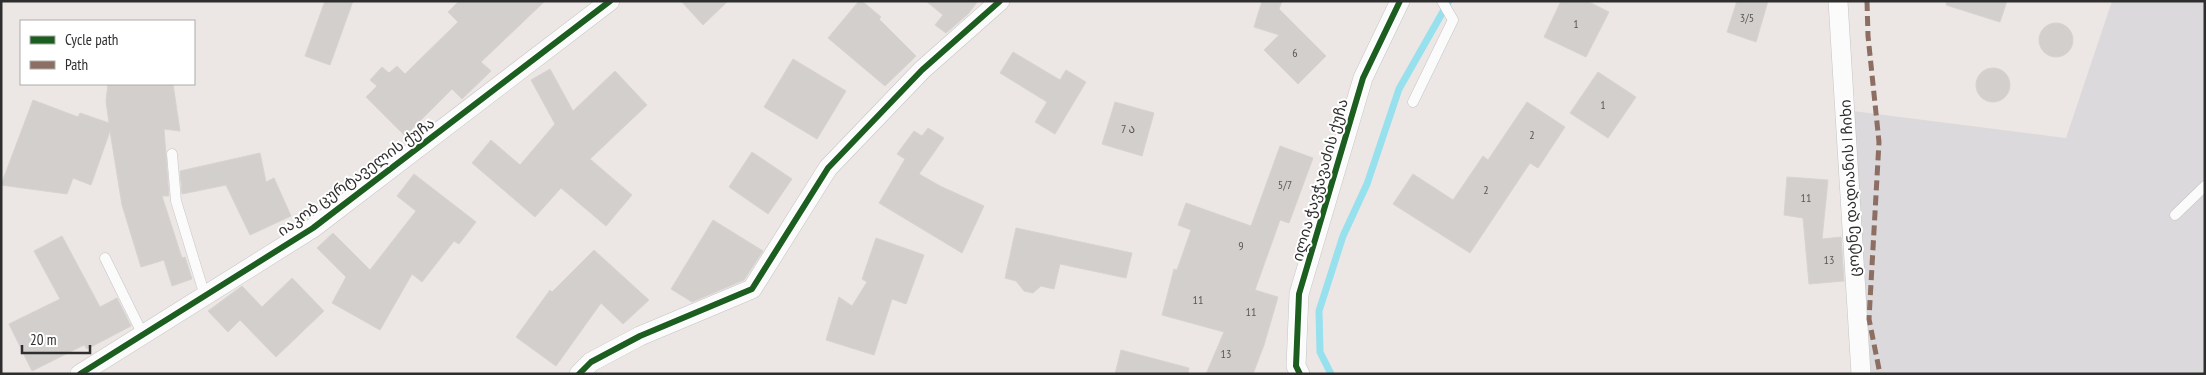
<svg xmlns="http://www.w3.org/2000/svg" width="2206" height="375" font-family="'PT Sans Narrow','Noto Sans Georgian',sans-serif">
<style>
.industrial{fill:#dbd9db}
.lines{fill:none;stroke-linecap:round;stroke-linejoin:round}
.stream{stroke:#97e0ee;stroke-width:7}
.building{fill:#d2cfcd;stroke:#d7d3d0}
.lane-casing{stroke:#c5c4c5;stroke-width:11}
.street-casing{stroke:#c5c4c5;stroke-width:20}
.lane{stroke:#fcfbfb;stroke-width:10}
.street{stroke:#fcfbfb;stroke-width:19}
.quiet{stroke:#8d6e63;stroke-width:5;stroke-dasharray:10 5;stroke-linecap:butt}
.cycleway-casing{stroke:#fff;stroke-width:9}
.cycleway{stroke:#1b5e20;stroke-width:6}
.labels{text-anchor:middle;stroke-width:4;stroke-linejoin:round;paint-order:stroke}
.number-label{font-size:12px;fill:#595858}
.street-label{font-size:15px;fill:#2e2e2e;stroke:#fff}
</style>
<rect width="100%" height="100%" fill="#ece7e4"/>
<path class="industrial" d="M 2112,1 L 2205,1 L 2205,374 L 1865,374 L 1853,111 L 2066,138 Z"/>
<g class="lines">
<path class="stream" d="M 1331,374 L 1320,352 L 1319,311 L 1343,236 L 1367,184 L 1399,89 L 1449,1"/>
</g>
<path class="building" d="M 325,1 L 353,1 L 330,65 L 305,56 Z
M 459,1 L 545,1 L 481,62 L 491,71 L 462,99 L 452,89 L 405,136 L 366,97 L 377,86 L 370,80 L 382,67 L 389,73 L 397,66 L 405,74 L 458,22 L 448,12 Z
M 681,1 L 728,1 L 703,25 Z
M 859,1 L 862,1 L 881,17 L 879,19 L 916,56 L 885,86 L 828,38 Z
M 926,1 L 978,1 L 968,14 L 946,33 L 935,25 L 943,15 Z
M 1262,1 L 1282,1 L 1279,9 L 1326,56 L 1298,84 L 1264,50 L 1279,35 L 1254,27 Z
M 1561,1 L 1587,1 L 1609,12 L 1586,57 L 1544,37 Z
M 1737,1 L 1768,1 L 1756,42 L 1727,32 Z
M 1947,1 L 2007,1 L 2000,22 L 1946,5 Z
M2039 40a17 17 0 1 1 34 0a17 17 0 1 1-34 0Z
M 1013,52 L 1060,80 L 1066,70 L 1086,82 L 1055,134 L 1035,122 L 1047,102 L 1000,73 Z
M 793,59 L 846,91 L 817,139 L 764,107 Z
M1976 85a17 17 0 1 1 34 0a17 17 0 1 1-34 0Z
M 550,69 L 573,111 L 615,71 L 647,105 L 590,159 L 632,195 L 606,226 L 561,188 L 535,217 L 472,163 L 491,140 L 520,165 L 555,124 L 531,80 Z
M 1598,72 L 1636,97 L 1608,138 L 1570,113 Z
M 108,84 L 173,84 L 180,131 L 164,129 L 169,196 L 162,196 L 182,258 L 185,257 L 192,279 L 172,286 L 164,260 L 141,267 L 122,205 L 110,131 L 91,185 L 73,178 L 67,194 L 1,185 L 33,100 L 78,117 L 80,113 L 109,123 L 106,101 Z
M 1115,102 L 1154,113 L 1142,156 L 1102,144 Z
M 1527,102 L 1565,127 L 1538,168 L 1530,163 L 1470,253 L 1393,204 L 1413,174 L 1453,200 L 1483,156 L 1488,160 Z
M 928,128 L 944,138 L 919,174 L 940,186 L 984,206 L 962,253 L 879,203 L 905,159 L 897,154 L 914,131 L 922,136 Z
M 1280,146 L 1313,158 L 1289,223 L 1280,220 L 1255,290 L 1278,297 L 1264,345 L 1253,374 L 1206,374 L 1224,332 L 1162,315 L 1174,269 L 1177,270 L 1191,230 L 1178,225 L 1186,203 L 1251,226 Z
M 752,152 L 792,179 L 768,214 L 729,187 Z
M 260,153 L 266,182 L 274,178 L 291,216 L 250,235 L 226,185 L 182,194 L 180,171 Z
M 414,174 L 476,222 L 459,244 L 454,241 L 422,282 L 412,274 L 380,330 L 332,303 L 346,277 L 317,248 L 333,233 L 370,270 L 416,211 L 397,196 Z
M 1787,177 L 1828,180 L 1822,239 L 1841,237 L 1844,281 L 1809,284 L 1803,218 L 1784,215 Z
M 713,220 L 763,251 L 744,280 L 692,302 L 671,289 Z
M 1016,228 L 1132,253 L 1126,278 L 1060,264 L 1054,289 L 1041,286 L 1033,293 L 1024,291 L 1016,281 L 1005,278 Z
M 62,236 L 100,307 L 117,298 L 131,326 L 87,349 L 84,345 L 32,371 L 9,324 L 60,299 L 34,251 Z
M 876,238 L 924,255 L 906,304 L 892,299 L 874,355 L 826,340 L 839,297 L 852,306 L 867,282 L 862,279 Z
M 594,250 L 649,300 L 623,324 L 601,303 L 556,366 L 516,337 L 550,290 L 552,292 Z
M 292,278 L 324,311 L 276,357 L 240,320 L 228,332 L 208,311 L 242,286 L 262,307 Z
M 1121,350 L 1189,368 L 1188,374 L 1115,374 Z"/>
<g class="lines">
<g class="lane-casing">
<path id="lane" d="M 1413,102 L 1453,20 L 1442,1
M 172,154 L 176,201 L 205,296
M 2175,215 L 2205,186
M 105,258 L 143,335"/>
</g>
<g class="street-casing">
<path id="street" d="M 1838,1 L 1861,374
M 80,374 L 313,228 L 610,1
M 579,374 L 591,362 L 640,336 L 752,289 L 828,168 L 922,70 L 1000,1
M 1300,374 L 1296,366 L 1299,294 L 1363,78 L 1400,1"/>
</g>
<use href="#lane" class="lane"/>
<use href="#street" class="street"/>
<path class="quiet" d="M 1867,1 L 1868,36 L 1879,142 L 1869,319 L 1880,374"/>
<g class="cycleway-casing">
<path id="cycleway" d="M 80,374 L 313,228 L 610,1
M 579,374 L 591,362 L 640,336 L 752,289 L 828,168 L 922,70 L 1000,1
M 1300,374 L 1296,366 L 1299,294 L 1363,78 L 1400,1"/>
</g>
<use href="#cycleway" class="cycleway"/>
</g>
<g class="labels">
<g class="number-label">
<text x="1747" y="22">3/5</text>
<text x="1576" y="28">1</text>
<text x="1295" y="57">6</text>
<text x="1603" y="109">1</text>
<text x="1128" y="133">7 ა</text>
<text x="1532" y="139">2</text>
<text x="1285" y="189">5/7</text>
<text x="1486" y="194">2</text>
<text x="1806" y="202">11</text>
<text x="1241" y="250">9</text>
<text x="1829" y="264">13</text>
<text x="1198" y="304">11</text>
<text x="1251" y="316">11</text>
<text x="1226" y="358">13</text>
</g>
<g class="street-label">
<text transform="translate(356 177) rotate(-36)" y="5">იაკობ ცურტაველის ქუჩა</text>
<text transform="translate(1320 180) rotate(-74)" y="5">ილია ჭავჭავაძის ქუჩა</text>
<text transform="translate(1850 188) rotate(-93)" y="5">ცოტნე დადიანის I ჩიხი</text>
</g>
</g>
<rect width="2206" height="375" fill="none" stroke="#2e2e2e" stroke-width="5"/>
<rect x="20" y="20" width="175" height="65" fill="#ffffff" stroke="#ababab"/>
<rect x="30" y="36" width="25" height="8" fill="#1b5e20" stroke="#ababab"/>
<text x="65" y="45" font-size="15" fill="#2e2e2e">Cycle path</text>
<rect x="30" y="61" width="25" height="8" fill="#8d6e63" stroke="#ababab"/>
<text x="65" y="70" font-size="15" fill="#2e2e2e">Path</text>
<path d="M22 345v8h68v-8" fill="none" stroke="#2e2e2e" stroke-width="2.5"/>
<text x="30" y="345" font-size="15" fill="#2e2e2e" stroke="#ffffff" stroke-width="4" paint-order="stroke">20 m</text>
</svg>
